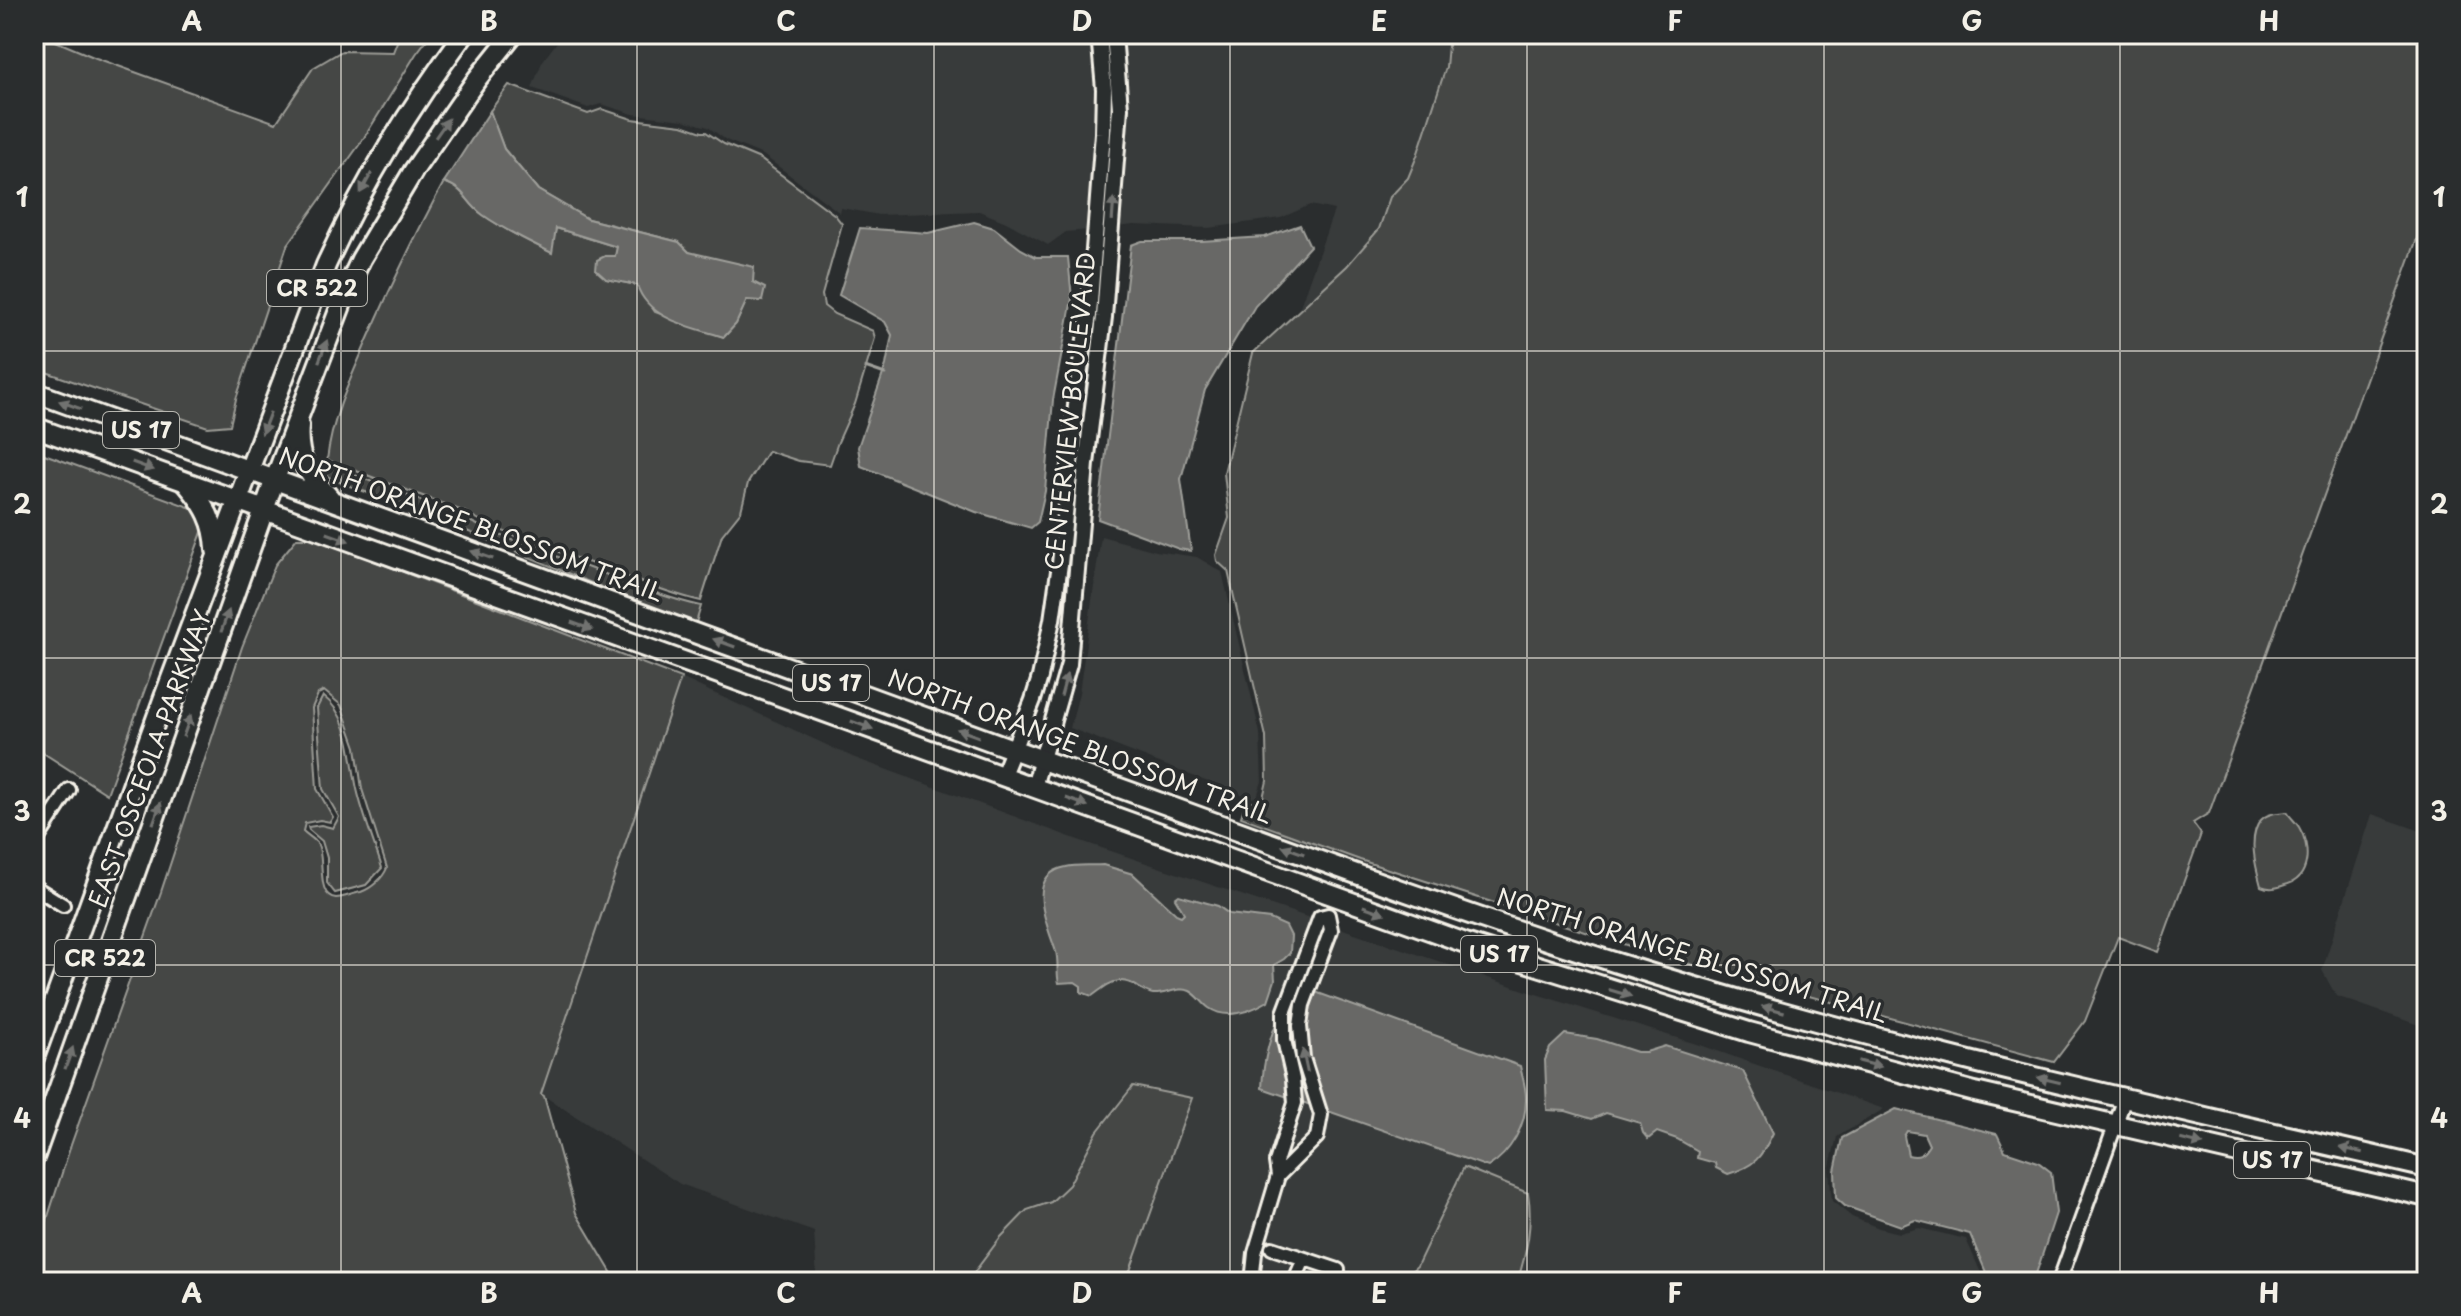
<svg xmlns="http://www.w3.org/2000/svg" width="2461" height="1316" font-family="'Playpen Sans',sans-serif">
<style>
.built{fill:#373a3a;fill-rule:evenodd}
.green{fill:#444645;stroke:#9c9c96;stroke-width:2;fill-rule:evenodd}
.water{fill:#676866;stroke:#9f9f9a;stroke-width:2;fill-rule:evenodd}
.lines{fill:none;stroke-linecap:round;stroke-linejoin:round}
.stream{stroke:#9f9f9a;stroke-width:3}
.minor-casing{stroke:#f4f1e8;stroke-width:18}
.tertiary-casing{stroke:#f4f1e8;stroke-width:20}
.primary-casing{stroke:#f4f1e8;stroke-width:24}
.minor{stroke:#2a2d2e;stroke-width:12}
.tertiary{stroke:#2a2d2e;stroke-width:14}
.primary{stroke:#2a2d2e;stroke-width:18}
.oneway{fill:#71726f}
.grid{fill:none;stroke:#f4f1e8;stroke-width:2;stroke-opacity:0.55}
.labels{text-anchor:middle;stroke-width:7;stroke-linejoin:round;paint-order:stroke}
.shield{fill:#2a2d2e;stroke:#b7b6b0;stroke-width:2}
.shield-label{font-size:22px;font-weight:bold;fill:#f4f1e8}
.street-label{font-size:24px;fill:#f4f1e8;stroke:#2a2d2e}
.neatline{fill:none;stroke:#f4f1e8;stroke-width:3}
.grid-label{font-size:26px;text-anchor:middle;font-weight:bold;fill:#f4f1e8}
</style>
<rect width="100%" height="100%" fill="#2a2d2e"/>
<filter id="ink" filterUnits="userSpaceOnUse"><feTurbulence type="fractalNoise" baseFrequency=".0125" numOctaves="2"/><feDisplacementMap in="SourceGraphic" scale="16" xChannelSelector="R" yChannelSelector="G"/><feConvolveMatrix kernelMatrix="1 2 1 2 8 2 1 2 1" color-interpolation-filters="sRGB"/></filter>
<g filter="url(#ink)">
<path class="built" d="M 563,34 L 1093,34 L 1098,108 L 1089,230 L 1066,232 L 1048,245 L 1006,222 L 979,211 L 879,215 L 841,208 L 840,213 L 763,155 L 726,140 L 708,127 L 683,120 L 633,114 L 601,104 L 588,108 L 532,88 L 542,62 Z
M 1120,34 L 1449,34 L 1446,67 L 1417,156 L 1408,178 L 1390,197 L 1379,229 L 1347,266 L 1299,309 L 1334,210 L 1310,205 L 1281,218 L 1209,228 L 1134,225 L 1118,227 L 1127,91 Z
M 1101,536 L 1156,551 L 1197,557 L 1222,572 L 1260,733 L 1262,781 L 1257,797 L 1249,798 L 1070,728 L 1079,693 Z
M 681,678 L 855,758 L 1084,842 L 1530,992 L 1706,1047 L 1884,1109 L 1837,1137 L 1829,1170 L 1832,1201 L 1852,1217 L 1879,1228 L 1900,1233 L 1919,1228 L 1966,1239 L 1985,1282 L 1517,1282 L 1524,1262 L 1464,1168 L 1417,1266 L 1399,1282 L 1126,1282 L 1192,1098 L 1097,1132 L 1069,1185 L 1051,1202 L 1027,1210 L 1000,1238 L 967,1282 L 817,1282 L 814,1232 L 680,1184 L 541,1094 ZM 1103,865 L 1144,882 L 1176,914 L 1181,916 L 1184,914 L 1181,906 L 1184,896 L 1194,901 L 1218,906 L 1229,914 L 1278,921 L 1284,959 L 1274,965 L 1275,980 L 1209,1008 L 1189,990 L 1179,989 L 1166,994 L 1124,981 L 1117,981 L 1108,983 L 1098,992 L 1081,986 L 1075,982 L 1067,982 L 1057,978 L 1058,961 L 1042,910 L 1046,880 L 1055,870 L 1066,866 ZM 1597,1039 L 1637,1052 L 1646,1052 L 1665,1046 L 1743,1071 L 1756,1101 L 1715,1163 L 1698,1158 L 1698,1151 L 1677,1139 L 1657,1132 L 1643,1133 L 1640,1123 L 1606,1113 L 1592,1119 L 1566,1111 L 1548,1110 Z
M 2372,814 L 2427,833 L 2427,1028 L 2336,996 L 2322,970 Z"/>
<path class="green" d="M 34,34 L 39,34 L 96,58 L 276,123 L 313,68 L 342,51 L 393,52 L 400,34 L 431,34 L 416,54 L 362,141 L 287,246 L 236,399 L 230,425 L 208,427 L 34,368 Z
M 1449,34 L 2427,34 L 2427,211 L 2209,813 L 2193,823 L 2201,834 L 2158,952 L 2118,937 L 2085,1021 L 2054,1062 L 1664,957 L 1360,860 L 1241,817 L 1246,802 L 1259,801 L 1263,798 L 1267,781 L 1266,737 L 1228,571 L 1217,561 L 1216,555 L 1229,518 L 1224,473 L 1253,353 L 1347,266 L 1379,229 L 1390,197 L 1408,178 L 1417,156 L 1446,67 Z
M 509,85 L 588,114 L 602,109 L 632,119 L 682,125 L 702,132 L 706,132 L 724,144 L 760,159 L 835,215 L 842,224 L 822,295 L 824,306 L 834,314 L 873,331 L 875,338 L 855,404 L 838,442 L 830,465 L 799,461 L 768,451 L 748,483 L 741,511 L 722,535 L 701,601 C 662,592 627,576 590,563 C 548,548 504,535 465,512 L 327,460 C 332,418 349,382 366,343 C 390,288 415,235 444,182 C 467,190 465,202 482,214 C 504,230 527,241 551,252 L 556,228 L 617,247 L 616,256 L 605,256 L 606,279 L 637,285 L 655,312 L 724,337 L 736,324 L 747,299 L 762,301 L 753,282 L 689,252 L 679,242 L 588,219 L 538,190 L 504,149 L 490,111 Z
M 36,451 L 200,511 L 206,521 L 107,794 L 34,747 Z
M 324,463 L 462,517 C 502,539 546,552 589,568 C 627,582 662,597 701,606 L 695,626 L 445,522 L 334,480 L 321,472 Z
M 297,538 L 314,538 L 681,678 L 541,1094 L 544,1096 L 576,1213 L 617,1282 L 34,1282 L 34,1260 L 71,1145 L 161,892 L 242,647 L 275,565 ZM 324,691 L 341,705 L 356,747 L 362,789 L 387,868 C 383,878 372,888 361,892 C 354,893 343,898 336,898 C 315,897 326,856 317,843 C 314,839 307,835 303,831 L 305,823 L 320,820 L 330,822 L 333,817 L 317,789 L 312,708 L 318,694 Z
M 323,696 C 351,717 350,757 357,789 C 363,816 374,842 382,868 L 366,885 L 335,893 L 327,883 L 327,858 L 322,841 L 309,830 L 308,827 L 321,825 L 333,828 L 339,817 L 323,789 L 317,708 Z
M 2287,812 C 2290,817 2296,822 2299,827 C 2311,846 2311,879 2285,885 C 2276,888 2270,890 2261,886 C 2256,868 2247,836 2261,820 C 2267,813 2278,813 2287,812 Z
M 1133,1086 L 1192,1098 L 1126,1282 L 967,1282 L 1000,1238 L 1027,1210 L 1051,1202 L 1069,1185 L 1097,1132 Z
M 1464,1167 L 1528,1193 C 1533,1224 1527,1252 1517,1282 L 1399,1282 L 1417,1266 Z"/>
<path class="water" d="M 490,111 L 504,149 L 538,190 L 588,219 L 679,242 L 689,252 L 754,267 L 753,282 L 765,288 L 762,301 L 747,300 L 736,324 L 724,337 C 692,327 648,320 637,285 L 606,279 L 596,270 L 597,260 L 605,256 L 615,256 L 617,247 L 556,228 L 552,253 C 528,241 504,230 483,215 C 465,202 467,190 444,182 Z
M 974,222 L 994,228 L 1021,249 L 1036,257 L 1068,257 L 1072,299 L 1053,400 L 1045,491 L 1038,522 L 1031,528 L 976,512 L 861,466 L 858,447 L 886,365 L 892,335 L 885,322 L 839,295 L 860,228 L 928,233 Z
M 1300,225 L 1310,246 L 1255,306 L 1205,390 L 1181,479 L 1191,551 L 1179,549 L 1098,519 L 1131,245 L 1142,241 L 1201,241 L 1265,237 Z
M 1103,865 L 1133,874 L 1176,914 L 1181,916 L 1184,913 L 1175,898 L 1179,895 L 1218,906 L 1229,914 L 1270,919 L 1286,926 L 1291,936 L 1290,953 L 1284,959 L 1274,965 L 1275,980 L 1268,1001 C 1251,1011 1228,1021 1209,1008 C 1202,1003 1198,995 1190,991 C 1179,986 1166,995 1153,994 C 1141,992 1133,980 1119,981 C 1108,982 1101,990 1092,996 L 1081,992 L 1081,986 L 1075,982 L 1059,983 C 1056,973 1059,962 1056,952 C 1048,927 1023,875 1066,867 C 1077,864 1091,866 1103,865 Z
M 1307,989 L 1520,1066 C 1522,1076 1526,1087 1526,1097 C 1527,1126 1510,1153 1488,1167 L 1262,1088 C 1263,1061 1271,1028 1286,1005 C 1291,998 1300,994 1307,989 Z
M 1565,1034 L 1597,1039 L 1637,1052 L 1646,1052 L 1665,1046 L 1743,1071 L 1773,1133 C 1761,1158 1755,1166 1728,1174 L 1716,1168 L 1715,1163 L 1697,1158 L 1698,1151 L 1677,1139 L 1657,1132 L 1648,1139 L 1643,1133 L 1640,1123 L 1606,1113 L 1592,1119 L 1566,1111 L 1547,1110 L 1545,1060 L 1550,1048 Z
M 1896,1109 L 1997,1134 L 2005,1151 L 2038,1162 L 2051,1172 L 2056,1213 L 2034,1280 L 2031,1282 L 1990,1282 L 1970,1234 L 1915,1220 L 1901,1226 L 1845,1206 L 1836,1198 L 1835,1171 L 1842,1138 ZM 1907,1131 L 1924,1134 L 1929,1145 C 1923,1155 1919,1158 1908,1155 L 1904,1136 Z"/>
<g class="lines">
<path class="stream" d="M 865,367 L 885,374"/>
<g class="minor-casing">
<path id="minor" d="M 34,844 L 69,790
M 34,887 L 63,905
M 1272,1248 L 1338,1270
M 1252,1282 L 1255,1253 L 1278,1176 L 1276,1162 L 1295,1103 L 1293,1079 L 1284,1040 L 1284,1013 L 1320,917 L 1328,915 L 1331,930 L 1303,1005 L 1300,1026 L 1303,1058 L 1321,1115 L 1317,1137 L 1278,1176
M 1294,1282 L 1304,1259
M 2059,1282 L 2125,1098"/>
</g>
<g class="tertiary-casing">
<path id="tertiary" d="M 1003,775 L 1033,700 L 1040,677 L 1052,620 L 1060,564 L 1079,376 L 1089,315 L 1103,133 L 1104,89 L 1099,34
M 1034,787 L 1069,664 L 1086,464 L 1104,317 L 1120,108 L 1114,34"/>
</g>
<g class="primary-casing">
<path id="primary" d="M 34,392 C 387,519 739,650 1092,778 C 1267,841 1440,907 1617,963 C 1883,1047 2156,1105 2427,1168
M 299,425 C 296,460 307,473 330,498
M 34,427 L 1343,899 L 1468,944 L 1749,1032 L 1975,1092 L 2427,1197
M 187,484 C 205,505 215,522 216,550
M 34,1058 L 163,700 L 326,265 C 365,180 409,109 464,34
M 34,1158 L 275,479 L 346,292 L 361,259 L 414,170 L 477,79 L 513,34"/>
</g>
<use href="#minor" class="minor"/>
<use href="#tertiary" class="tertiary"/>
<use href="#primary" class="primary"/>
</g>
<defs><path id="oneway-solid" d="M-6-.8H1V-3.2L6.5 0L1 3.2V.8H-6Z" transform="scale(2)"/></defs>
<g class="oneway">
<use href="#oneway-solid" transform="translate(442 128) rotate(-55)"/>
<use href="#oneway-solid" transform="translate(366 183) rotate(119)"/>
<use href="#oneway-solid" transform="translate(1113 209) rotate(-86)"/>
<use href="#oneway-solid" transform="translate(323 351) rotate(-69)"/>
<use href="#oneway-solid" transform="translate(70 405) rotate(-160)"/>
<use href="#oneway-solid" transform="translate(266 423) rotate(111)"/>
<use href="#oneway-solid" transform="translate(143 466) rotate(20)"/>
<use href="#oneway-solid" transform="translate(338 537) rotate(20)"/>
<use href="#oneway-solid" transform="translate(482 555) rotate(-160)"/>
<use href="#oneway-solid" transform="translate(225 621) rotate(-70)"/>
<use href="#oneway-solid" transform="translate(582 626) rotate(20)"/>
<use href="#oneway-solid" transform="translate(724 643) rotate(-160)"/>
<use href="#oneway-solid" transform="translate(1064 685) rotate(-75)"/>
<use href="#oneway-solid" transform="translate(862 725) rotate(20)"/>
<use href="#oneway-solid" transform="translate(187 726) rotate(-70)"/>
<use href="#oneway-solid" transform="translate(968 733) rotate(-160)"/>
<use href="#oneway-solid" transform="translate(1077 802) rotate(20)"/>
<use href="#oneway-solid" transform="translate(157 813) rotate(-70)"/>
<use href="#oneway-solid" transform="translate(1293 850) rotate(-160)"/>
<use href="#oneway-solid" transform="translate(1374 910) rotate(20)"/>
<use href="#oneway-solid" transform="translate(1620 993) rotate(17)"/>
<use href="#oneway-solid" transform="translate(1773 1009) rotate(-165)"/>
<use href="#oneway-solid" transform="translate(69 1058) rotate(-70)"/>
<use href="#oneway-solid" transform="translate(1305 1061) rotate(-102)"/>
<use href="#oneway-solid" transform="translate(1870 1064) rotate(15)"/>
<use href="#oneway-solid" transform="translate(2049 1080) rotate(-167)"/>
<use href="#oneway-solid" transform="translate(2192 1142) rotate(13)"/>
<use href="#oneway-solid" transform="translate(2351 1150) rotate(-167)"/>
</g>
</g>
<path class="grid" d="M 341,34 L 341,1282M 637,34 L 637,1282M 934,34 L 934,1282M 1230,34 L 1230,1282M 1527,34 L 1527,1282M 1824,34 L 1824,1282M 2120,34 L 2120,1282M 34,351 L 2427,351M 34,658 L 2427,658M 34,965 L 2427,965"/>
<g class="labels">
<g class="shield">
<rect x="267" y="270" width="100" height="36" rx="6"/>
<rect x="103" y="412" width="76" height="36" rx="6"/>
<rect x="793" y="665" width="76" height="36" rx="6"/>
<rect x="1461" y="936" width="76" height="36" rx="6"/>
<rect x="55" y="940" width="100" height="36" rx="6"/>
<rect x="2234" y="1142" width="76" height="36" rx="6"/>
</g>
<g class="shield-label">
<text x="317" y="296">CR 522</text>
<text x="141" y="438">US 17</text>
<text x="831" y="691">US 17</text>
<text x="1499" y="962">US 17</text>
<text x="105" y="966">CR 522</text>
<text x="2272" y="1168">US 17</text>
</g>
<g class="street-label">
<text transform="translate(1071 411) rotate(-84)" y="8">CENTERVIEW BOULEVARD</text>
<text transform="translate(471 525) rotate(20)" y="8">NORTH ORANGE BLOSSOM TRAIL</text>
<text transform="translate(1080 747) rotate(20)" y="8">NORTH ORANGE BLOSSOM TRAIL</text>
<text transform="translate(151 759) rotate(-70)" y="8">EAST OSCEOLA PARKWAY</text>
<text transform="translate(1692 956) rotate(17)" y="8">NORTH ORANGE BLOSSOM TRAIL</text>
</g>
</g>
<rect width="2461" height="1316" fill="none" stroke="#2a2d2e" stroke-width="88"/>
<rect x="44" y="44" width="2373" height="1228" class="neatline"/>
<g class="grid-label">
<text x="192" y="31">A</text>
<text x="489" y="31">B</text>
<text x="786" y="31">C</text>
<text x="1082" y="31">D</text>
<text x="1379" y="31">E</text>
<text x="1675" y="31">F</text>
<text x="1972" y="31">G</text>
<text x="2269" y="31">H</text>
<text x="22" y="207">1</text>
<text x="2439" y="207">1</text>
<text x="22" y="514">2</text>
<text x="2439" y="514">2</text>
<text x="22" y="821">3</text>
<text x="2439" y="821">3</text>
<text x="22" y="1128">4</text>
<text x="2439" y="1128">4</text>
<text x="192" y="1303">A</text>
<text x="489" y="1303">B</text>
<text x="786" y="1303">C</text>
<text x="1082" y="1303">D</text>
<text x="1379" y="1303">E</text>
<text x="1675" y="1303">F</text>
<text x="1972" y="1303">G</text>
<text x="2269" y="1303">H</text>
</g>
</svg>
